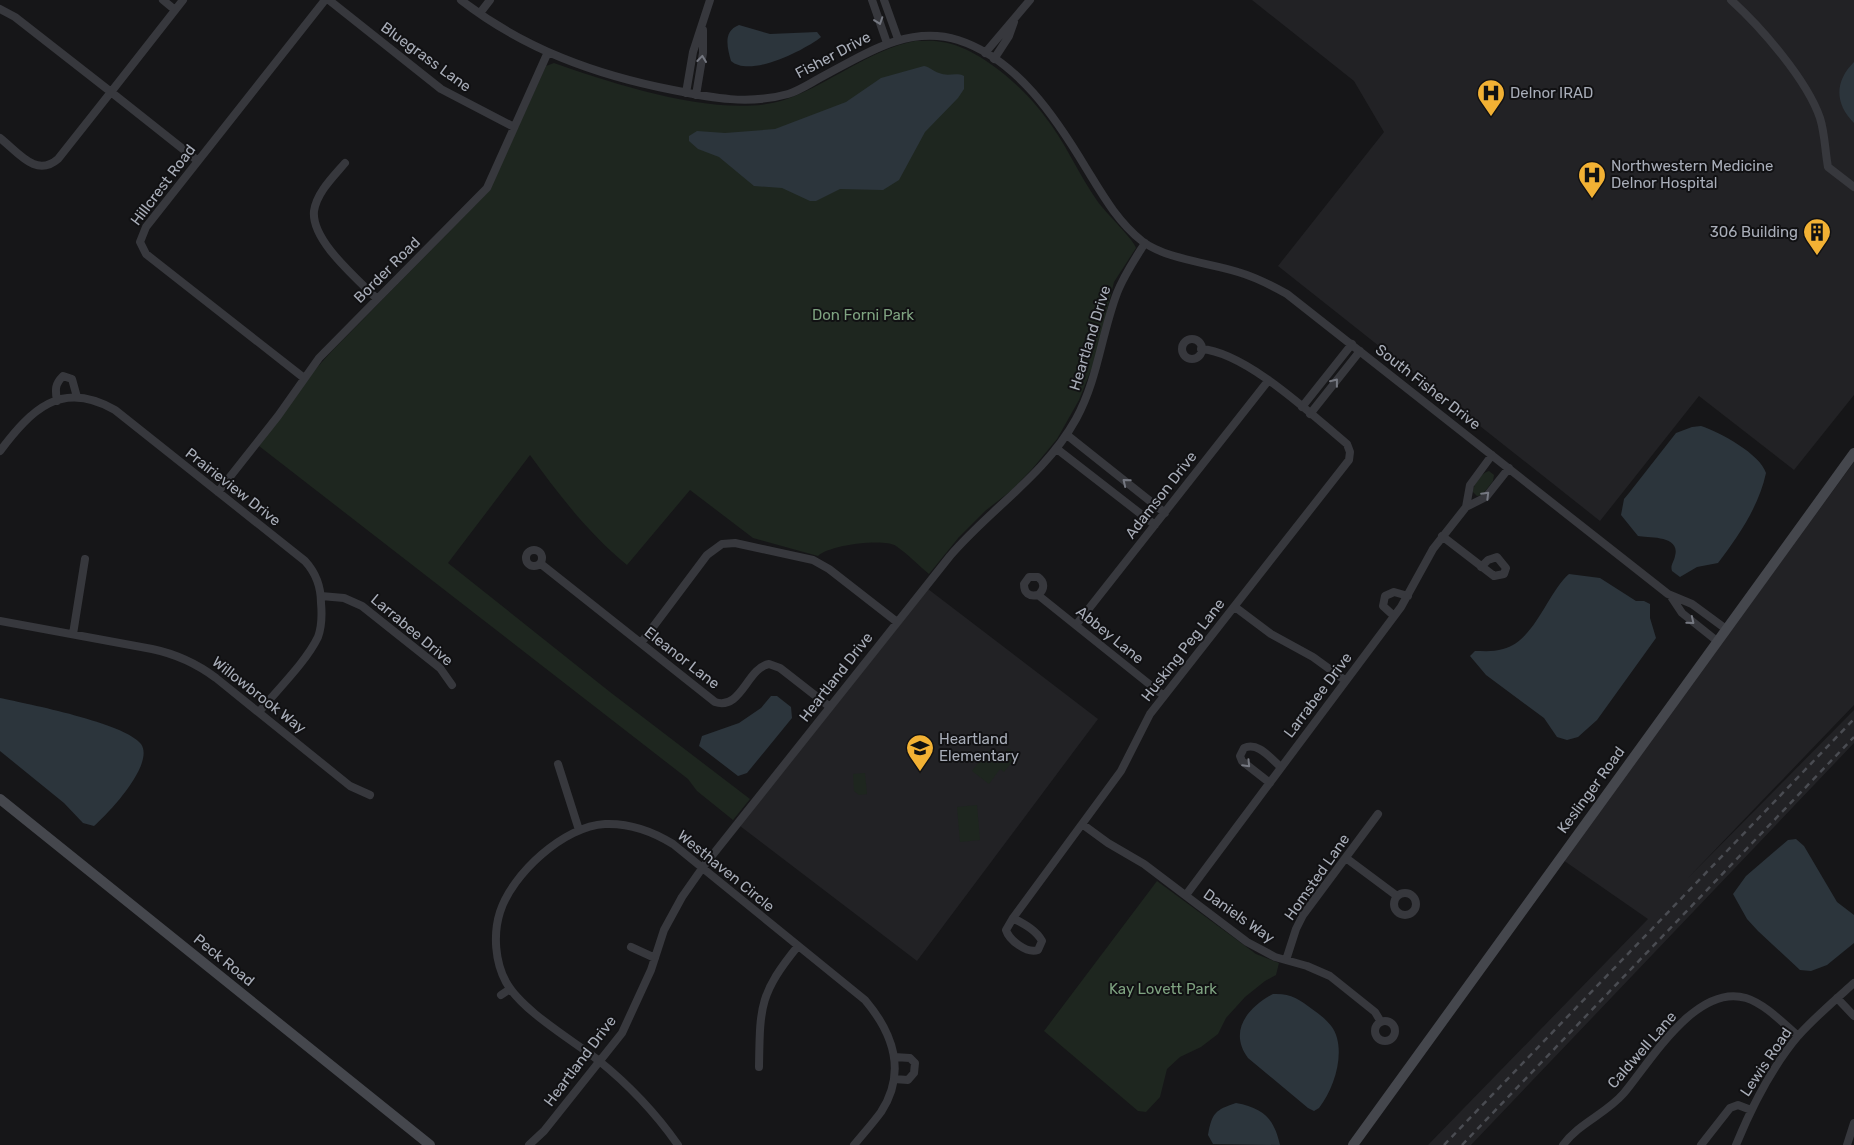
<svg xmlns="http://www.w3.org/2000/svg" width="1854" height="1145" font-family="Rubik,sans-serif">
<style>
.built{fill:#222225}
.green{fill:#1e261f}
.water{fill:#2c353c}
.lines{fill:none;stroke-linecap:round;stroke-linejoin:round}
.minor{stroke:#37383d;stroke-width:8}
.secondary{stroke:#45474d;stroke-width:10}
.rail{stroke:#4a4c52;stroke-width:2.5;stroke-dasharray:6 5;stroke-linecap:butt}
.oneway{stroke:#757881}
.labels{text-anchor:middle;stroke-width:4;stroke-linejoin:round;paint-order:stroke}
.street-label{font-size:15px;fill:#a8adb8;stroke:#111113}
.poi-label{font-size:15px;fill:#a8adb8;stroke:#111113;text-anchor:start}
.park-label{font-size:15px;fill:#7fa381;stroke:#111113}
</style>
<rect width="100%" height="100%" fill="#161618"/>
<path class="built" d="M 1252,0 L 1854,0 L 1854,395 L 1794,470 L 1699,396 L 1600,521 L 1278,266 L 1384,132 L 1354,81 Z
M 1854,462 L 1854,705 L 1687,879 L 1854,710 L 1854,743 L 1471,1145 L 1428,1145 L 1648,919 L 1563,860 Z
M 928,589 L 1098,719 L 917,961 L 740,826 Z"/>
<path class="green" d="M 915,41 C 924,41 933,40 942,42 C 978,47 1022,86 1043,114 C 1065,141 1078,174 1098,202 C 1105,212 1135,241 1136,248 L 1114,282 L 1094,363 L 1079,400 L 1057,439 L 1033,468 L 1012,490 L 985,511 L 959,537 L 929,574 C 918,565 908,554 896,546 C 884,538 829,545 818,556 L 753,538 L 690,490 L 627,565 C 589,534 559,495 530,455 L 448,563 L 610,692 L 750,799 L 733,820 L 697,791 L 688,779 L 259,446 L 312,373 L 331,352 L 489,191 L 546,66 L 554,63 C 614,84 722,120 784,100 C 829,85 868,50 915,41 Z
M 1489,471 L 1494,475 L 1493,481 L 1482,495 L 1477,496 L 1473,492 C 1473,485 1481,473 1489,471 Z
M 1008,748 L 1018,755 L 1004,772 L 1000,769 L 989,784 L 972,771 L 989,750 L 1000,759 Z
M 865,773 L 867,794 L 859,795 L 854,791 L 853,774 Z
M 977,805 L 980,840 L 960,842 L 957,807 Z
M 1157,881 L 1256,954 L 1279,963 L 1276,975 L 1265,981 L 1245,997 L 1226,1018 L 1218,1034 L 1201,1047 L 1180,1057 L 1167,1069 L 1160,1097 L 1146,1112 L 1138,1111 L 1044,1031 Z"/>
<path class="water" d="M 739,25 L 770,34 L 817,32 L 821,37 C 805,50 750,78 731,61 C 727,47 723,31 739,25 Z
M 1854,62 L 1854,123 C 1834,103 1835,81 1854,62 Z
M 924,66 C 930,67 933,71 939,73 C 948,77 956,72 964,76 L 964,89 L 958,98 L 925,132 L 899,180 L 883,190 L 840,189 L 816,201 L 810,201 L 782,188 L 754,186 L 719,157 L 698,149 L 689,141 L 689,136 L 697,131 L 725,133 L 775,129 L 846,102 L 881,78 Z
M 1701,426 C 1720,432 1760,454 1766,473 C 1759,506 1738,537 1718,563 L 1697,567 L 1680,577 L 1672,571 C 1670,565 1674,562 1675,556 C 1681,535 1648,538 1638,536 L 1621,515 L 1624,499 L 1629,493 L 1676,433 L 1692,427 Z
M 1569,574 L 1600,578 L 1636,601 L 1644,601 L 1650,604 L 1650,618 L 1656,638 L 1597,720 L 1578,737 L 1567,740 L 1557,737 L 1544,718 L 1486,675 L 1470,656 L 1475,651 C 1484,651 1494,652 1503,649 C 1535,641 1547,593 1569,574 Z
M 771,696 L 777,696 L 791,707 L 792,718 L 747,773 L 738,776 L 699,746 L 702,736 L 739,723 L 761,708 Z
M 0,698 C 28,704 125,723 141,744 C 155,764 109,813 94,826 L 83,823 L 64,803 L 0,751 Z
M 1796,839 L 1804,846 L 1837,902 L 1854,915 L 1854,943 L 1827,965 L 1811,971 L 1800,970 L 1758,931 L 1747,919 L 1733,894 L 1746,876 L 1788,840 Z
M 1273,994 C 1290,993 1299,999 1312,1009 C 1322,1016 1334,1025 1337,1038 C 1343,1060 1333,1090 1319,1108 L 1314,1111 L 1308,1108 L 1248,1058 C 1228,1031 1248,1007 1273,994 Z
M 1236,1103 C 1263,1108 1274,1118 1280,1145 L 1213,1144 L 1208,1135 C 1212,1113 1215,1110 1236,1103 Z"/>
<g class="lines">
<path class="minor" d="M 163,0 L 175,10
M 183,0 L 111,92 L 198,161
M 329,0 L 441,89 L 514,127
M 461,0 C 524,49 596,75 673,90 C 712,98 749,105 788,94 C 798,91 809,84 818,79 C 862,56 907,24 958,40 C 1017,59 1056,118 1086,168 C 1102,194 1117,221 1142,241 C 1165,259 1210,263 1238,272 C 1255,277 1271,285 1287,294 L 1668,594 L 1692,604 L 1726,629
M 872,0 L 887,43
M 884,0 L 898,39
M 1731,0 C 1761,27 1807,80 1820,118 C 1825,134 1825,151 1828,167 L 1854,187
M 0,9 L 15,17 L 111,92 L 58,159 C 36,178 19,153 0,138
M 480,13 L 490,0
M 985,53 L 1030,0
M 994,59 L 1009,36 L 1014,22
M 686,93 L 693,52 L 710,0
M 696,95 L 703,53 L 703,30
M 345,163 C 334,176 317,192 314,211 C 311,241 358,279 377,299
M1182 349a10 10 0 1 1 20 0a10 10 0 1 1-20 0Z
M 304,378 L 146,254 L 140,242 L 146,227 L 325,0
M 57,401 C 55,389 55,384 63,376 L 72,379 L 77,397
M 1302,407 L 1352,344
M 1310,414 L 1360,351
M 1067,435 L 1165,513
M 1057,449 L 1155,525
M 0,451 C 31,410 61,379 115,410 L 305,561 C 316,573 321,586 321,603 C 322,614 322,626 318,637 C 306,662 277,690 259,712
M 1492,455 L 1470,485 L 1466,507 L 1486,497 L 1509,468
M 218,492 L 278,416 L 319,358 L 487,188 L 548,52
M 1442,536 L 1494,576 L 1504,574 L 1506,568 L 1497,557 L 1488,560 L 1481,567
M526 558a8 8 0 1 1 16 0a8 8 0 1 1-16 0Z
M 541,564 L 715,702 C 741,711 747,668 769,664 L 780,668 L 830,707
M 1038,595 C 1045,589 1045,582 1038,577 L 1029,577 L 1024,584 C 1024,593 1029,597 1038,595 L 1164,696
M 1670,595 L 1682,613 L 1717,641
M 321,596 L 344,598 L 362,606 L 440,668 L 452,685
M 1235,607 L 1271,634 L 1313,657 L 1346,681
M 1394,616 L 1383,606 L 1385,596 L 1394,592 L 1408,596
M 0,621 L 152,649 C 176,654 196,663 216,678 L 350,786 L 370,795
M 1076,625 L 1268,381
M 73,634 L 85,559
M 641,643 L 707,555 L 722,544 L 735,543 L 813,560 L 829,569 L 897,622
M 558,764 L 579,830
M 1270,783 L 1242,761 L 1240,756 L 1244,748 C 1258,741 1271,759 1281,767
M 1082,824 L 1108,843 L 1144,864 L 1247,942 L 1275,957 L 1307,966 L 1330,976 L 1375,1012 L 1381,1022
M 1346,858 L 1397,896
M1394 904a11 11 0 1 1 22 0a11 11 0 1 1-22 0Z
M 1186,895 L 1401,607 L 1433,549 L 1466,507
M 1013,918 C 1024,924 1036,930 1042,941 L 1038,950 C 1027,954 1009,940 1006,930 L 1013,918 L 1121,771 L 1150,714 L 1349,460 L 1350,452 L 1347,444 C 1312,415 1246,352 1201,349
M 631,947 L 655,958
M 1286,960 L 1296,929 L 1303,915 L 1378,814
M 501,995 L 510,989
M 1837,998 L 1854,1016
M1375 1031a10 10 0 1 1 20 0a10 10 0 1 1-20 0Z
M 759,1067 C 760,1007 759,994 798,946
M 894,1079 L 908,1080 L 914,1073 L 915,1063 L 910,1058 L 894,1057
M 529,1145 L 544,1131 L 622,1033 L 651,970 L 664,930 L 682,897 L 703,867 L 950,556 C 991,508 1045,475 1076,419 C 1098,379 1101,335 1117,293 C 1124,275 1135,259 1145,243
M 678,1145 C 655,1112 629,1085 598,1060 C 572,1040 521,1010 506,982 C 495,962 493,934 500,912 C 512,874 564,826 605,824 C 630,823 652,831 673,844 L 865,1000 C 893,1033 907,1072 881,1112 C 873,1123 863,1134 854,1145
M 1563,1145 C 1579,1123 1606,1114 1624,1093 C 1650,1062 1696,983 1746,998 C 1765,1004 1783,1023 1798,1036
M 1701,1145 L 1730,1108 L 1738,1105 L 1751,1110
M 1736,1145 C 1752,1106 1771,1068 1798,1036 C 1815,1017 1835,1000 1854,983
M 1847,1145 L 1854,1123"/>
<path class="secondary" d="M 0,799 L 430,1145
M 1353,1145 L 1854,453"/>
<path class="rail" d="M 1444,1145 L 1854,719
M 1462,1145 L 1854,737"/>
</g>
<defs><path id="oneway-chevron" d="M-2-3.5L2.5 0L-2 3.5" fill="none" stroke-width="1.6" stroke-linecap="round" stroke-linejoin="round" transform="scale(1.25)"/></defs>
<g class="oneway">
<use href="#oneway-chevron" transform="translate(879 21) rotate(71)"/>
<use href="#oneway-chevron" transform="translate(702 59) rotate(-83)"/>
<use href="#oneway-chevron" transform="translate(1335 382) rotate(-52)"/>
<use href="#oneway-chevron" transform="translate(1126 482) rotate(-141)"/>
<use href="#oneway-chevron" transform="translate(1486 495) rotate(-45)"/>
<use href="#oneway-chevron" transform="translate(1691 621) rotate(39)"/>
<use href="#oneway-chevron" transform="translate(1247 764) rotate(46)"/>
</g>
<defs>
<g id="hospital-pin" transform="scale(1.4375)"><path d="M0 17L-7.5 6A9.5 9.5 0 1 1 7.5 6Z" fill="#f2b134" stroke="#111113"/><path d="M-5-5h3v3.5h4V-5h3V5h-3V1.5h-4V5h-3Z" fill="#111"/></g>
<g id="building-pin" transform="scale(1.4375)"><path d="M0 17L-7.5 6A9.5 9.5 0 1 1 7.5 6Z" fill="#f2b134" stroke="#111113"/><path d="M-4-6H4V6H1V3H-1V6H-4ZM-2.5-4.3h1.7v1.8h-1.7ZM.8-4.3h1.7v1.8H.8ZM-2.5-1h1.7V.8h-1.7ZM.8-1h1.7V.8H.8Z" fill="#111"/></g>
<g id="school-pin" transform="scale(1.4375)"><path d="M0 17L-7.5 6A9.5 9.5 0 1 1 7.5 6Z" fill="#f2b134" stroke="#111113"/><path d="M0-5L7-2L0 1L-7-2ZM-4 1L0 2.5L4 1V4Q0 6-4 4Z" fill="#111"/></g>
</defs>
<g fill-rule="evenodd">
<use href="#hospital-pin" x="1491" y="93"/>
<use href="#hospital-pin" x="1592" y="175"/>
<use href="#building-pin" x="1817" y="232"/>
<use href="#school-pin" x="920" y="748"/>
</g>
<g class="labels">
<g class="street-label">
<text transform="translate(833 55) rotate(-28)" y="5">Fisher Drive</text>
<text transform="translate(426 57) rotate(36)" y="5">Bluegrass Lane</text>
<text transform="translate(163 185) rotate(-53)" y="5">Hillcrest Road</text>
<text transform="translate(387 270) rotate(-45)" y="5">Border Road</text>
<text transform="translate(1090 338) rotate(-73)" y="5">Heartland Drive</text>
<text transform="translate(1428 387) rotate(38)" y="5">South Fisher Drive</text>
<text transform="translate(233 487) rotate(38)" y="5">Prairieview Drive</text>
<text transform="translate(1161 495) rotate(-52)" y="5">Adamson Drive</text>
<text transform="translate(412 630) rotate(40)" y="5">Larrabee Drive</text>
<text transform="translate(1110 635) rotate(39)" y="5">Abbey Lane</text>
<text transform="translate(1183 650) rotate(-52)" y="5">Husking Peg Lane</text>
<text transform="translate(682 658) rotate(38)" y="5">Eleanor Lane</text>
<text transform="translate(836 677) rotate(-52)" y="5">Heartland Drive</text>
<text transform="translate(259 695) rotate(38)" y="5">Willowbrook Way</text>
<text transform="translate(1318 695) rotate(-53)" y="5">Larrabee Drive</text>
<text transform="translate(1591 790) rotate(-54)" y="5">Keslinger Road</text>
<text transform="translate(726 871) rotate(39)" y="5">Westhaven Circle</text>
<text transform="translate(1317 877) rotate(-55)" y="5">Homsted Lane</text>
<text transform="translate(1239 916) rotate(35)" y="5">Daniels Way</text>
<text transform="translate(224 960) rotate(39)" y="5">Peck Road</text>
<text transform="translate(1642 1050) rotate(-49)" y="5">Caldwell Lane</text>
<text transform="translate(580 1061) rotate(-53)" y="5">Heartland Drive</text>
<text transform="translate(1766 1062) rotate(-56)" y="5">Lewis Road</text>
</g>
<g class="poi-label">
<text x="1510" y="98">Delnor IRAD</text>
<text x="1611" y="171">Northwestern Medicine<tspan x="1611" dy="17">Delnor Hospital</tspan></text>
<text x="1798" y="237" text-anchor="end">306 Building</text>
<text x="939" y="744">Heartland<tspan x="939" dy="17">Elementary</tspan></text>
</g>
<g class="park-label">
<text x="863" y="320">Don Forni Park</text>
<text x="1163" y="994">Kay Lovett Park</text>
</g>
</g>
</svg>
